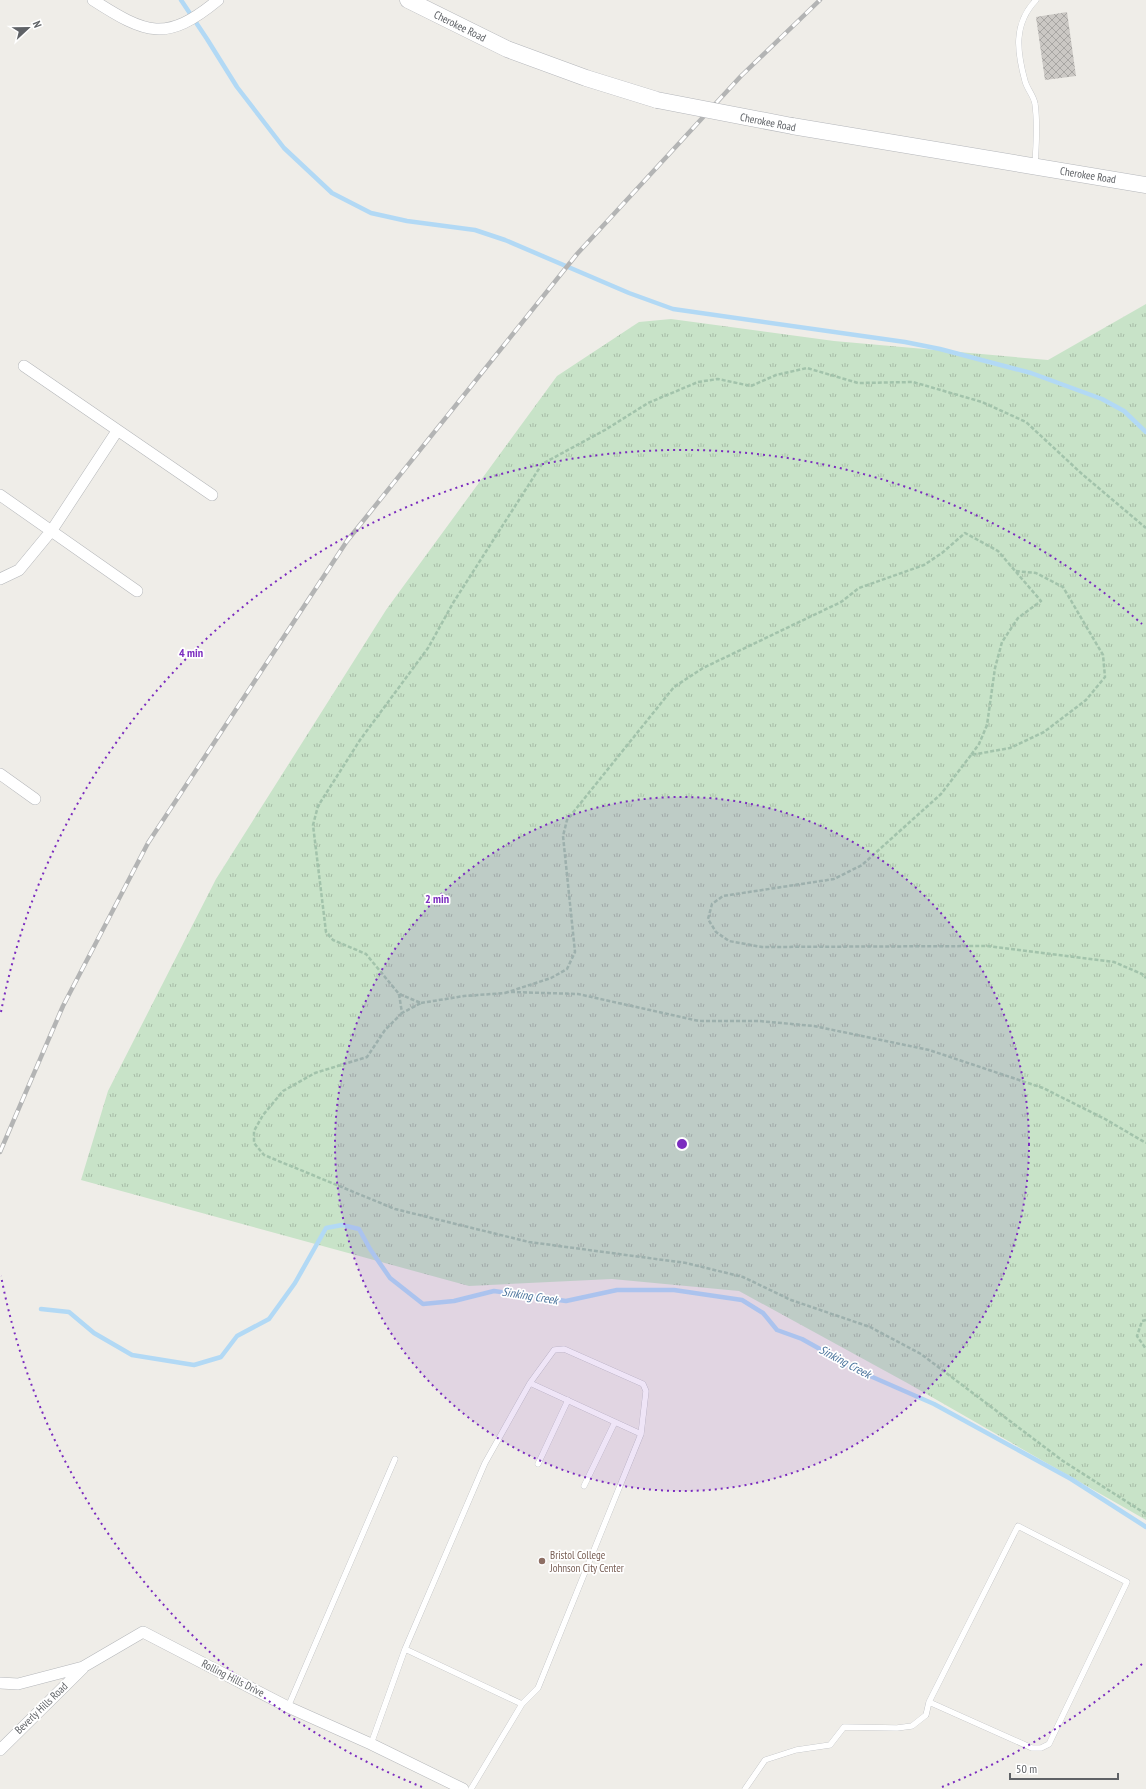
<svg xmlns="http://www.w3.org/2000/svg" width="1146" height="1789" font-family="'PT Sans Narrow',sans-serif">
<style>
.grass{fill:url(#grass-tufts)}
.lines{fill:none;stroke-linecap:round;stroke-linejoin:round}
.stream{stroke:#b2d9f5;stroke-width:4.5}
.building{fill:url(#building-cross-hatch)}
.lane-casing{stroke:#b5b7ba;stroke-width:6}
.street-casing{stroke:#b5b7ba;stroke-width:12}
.secondary-casing{stroke:#b4b6ba;stroke-width:17}
.path{stroke:#a2c3ab;stroke-width:2.5;stroke-dasharray:4 2;stroke-linecap:butt}
.lane{stroke:#fff;stroke-width:5.5}
.street{stroke:#fff;stroke-width:11}
.secondary{stroke:#fff;stroke-width:16}
.rail-casing{stroke:#b3b4b4;stroke-width:4.5}
.rail{stroke:#fff;stroke-width:3;stroke-dasharray:9;stroke-linecap:butt}
.secondary-bridge-casing{stroke:#b4b6ba;stroke-width:17;stroke-linecap:butt}
.secondary-bridge{stroke:#fff;stroke-width:16}
.ring{fill:none;stroke:#7b2cbf;stroke-width:2;stroke-dasharray:2 4}
.education-dot{fill:#8d6e63;stroke:#fff;stroke-width:1.5}
.labels{text-anchor:middle;stroke-width:3.5;stroke-linejoin:round;paint-order:stroke}
.street-label{font-size:11px;fill:#5f6266;stroke:#fff}
.education-label{font-size:11px;fill:#785e54;stroke:#fff;text-anchor:start}
.water-label{font-size:12px;font-style:italic;fill:#4c759d;stroke:#fff}
.centre{fill:#7b2cbf;stroke:#fff;stroke-width:2}
.ring-label{font-size:12px;text-anchor:middle;font-weight:bold;fill:#7b2cbf;stroke:#fff;stroke-width:3.5;stroke-linejoin:round;paint-order:stroke}
</style>
<defs>
<pattern id="grass-tufts" width="24" height="20" patternUnits="userSpaceOnUse"><rect width="24" height="20" fill="#c8e3c8"/><path d="M3 7l-1-3M5 7V3M7 7l1-3M15 17l-1-3M17 17v-4M19 17l1-3" fill="none" stroke="#a6bba6"/></pattern>
<pattern id="building-cross-hatch" width="8" height="8" patternUnits="userSpaceOnUse"><rect width="8" height="8" fill="#cbc8c4"/><path d="M0 0l8 8M0 8l8-8" fill="none" stroke="#a8a6a3"/></pattern>
</defs>
<rect width="100%" height="100%" fill="#efede8"/>
<path class="grass" d="M 1146,304 L 1146,1520 L 909,1384 L 739,1291 L 612,1279 L 469,1286 L 81,1180 L 108,1091 L 216,879 L 386,610 L 557,376 L 639,322 L 671,319 L 834,341 L 1048,360 Z"/>
<g class="lines">
<path class="stream" d="M 181,0 L 207,39 L 237,87 L 284,148 L 332,193 L 371,213 L 407,221 L 475,230 L 505,240 L 629,293 L 673,309 L 905,342 L 940,349 L 1031,373 L 1102,399 L 1124,411 L 1146,432
M 41,1309 L 69,1312 L 94,1333 L 132,1355 L 194,1365 L 221,1357 L 237,1336 L 269,1319 L 295,1283 L 326,1228 L 342,1225 L 359,1229 L 370,1249 L 390,1278 L 423,1304 L 454,1301 L 494,1291 L 566,1301 L 617,1290 L 674,1290 L 742,1300 L 763,1313 L 777,1330 L 802,1339 L 861,1372 L 934,1404 L 1071,1479 L 1146,1527"/>
</g>
<path class="building" d="M 1067,12 L 1076,76 L 1045,80 L 1036,17 Z"/>
<g class="lines">
<g class="lane-casing">
<path id="lane" d="M 1035,166 C 1036,146 1038,124 1035,104 C 1034,96 1027,89 1025,81 C 1017,52 1013,24 1036,0
M 530,1383 L 641,1434
M 538,1464 L 568,1400
M 584,1486 L 615,1422
M 405,1649 L 485,1463 L 530,1383 L 554,1350 L 564,1349 L 643,1384 L 646,1391 L 641,1434 L 538,1688 L 522,1704
M 288,1707 L 395,1459
M 371,1744 L 405,1649 L 522,1704 L 471,1789
M 745,1789 L 765,1760 L 796,1750 L 830,1745 L 844,1727 L 897,1728 L 912,1726 L 926,1715 L 929,1702 L 1018,1526 L 1127,1582 L 1049,1744 L 1041,1748 L 1032,1748 L 929,1702"/>
</g>
<g class="street-casing">
<path id="street" d="M 93,0 C 146,34 166,43 218,0
M 24,366 L 212,495
M 0,495 L 137,591
M 0,579 L 19,570 L 52,530 L 117,431
M 0,774 L 35,799
M 0,1683 L 18,1684 L 83,1667 L 143,1632 L 288,1707 L 371,1744 L 463,1789
M 0,1750 L 83,1668"/>
</g>
<g class="secondary-casing">
<path id="secondary" d="M 408,0 L 507,49 L 586,78 L 657,100
M 792,126 L 1146,185"/>
</g>
<path class="path" d="M 971,755 L 941,794 L 862,865 L 834,879 L 723,896 L 712,904 L 708,919 L 716,932 L 729,941 L 762,947 L 987,946 L 1114,962 L 1142,974 L 1146,978
M 511,992 L 578,994 L 699,1021 L 759,1021 L 814,1026 L 929,1050 L 1043,1088 L 1105,1119 L 1146,1143
M 505,993 L 551,978 L 567,969 L 575,952 L 563,836 L 567,820 L 674,687 L 703,668 L 841,602 L 859,588 L 924,565 L 942,553 L 965,533 L 998,551 L 1041,601 L 1018,618 L 1002,642 L 995,668 L 987,725 L 979,744 L 971,755 L 1010,748 L 1044,732 L 1086,700 L 1105,677 L 1103,655 L 1063,587 L 1036,573 L 1015,571
M 399,994 L 402,1013 L 421,1003 L 399,994 L 366,954 L 333,940 L 326,932 L 313,825 L 318,806 L 360,740 L 428,648 L 453,603 L 542,464 L 605,430 L 648,403 L 698,382 L 718,379 L 751,386 L 776,375 L 807,368 L 858,383 L 913,382 L 982,402 L 1026,422 L 1082,474 L 1146,528
M 421,1003 L 464,996 L 506,993
M 402,1013 L 385,1030 L 367,1057 L 315,1073 L 283,1091 L 263,1115 L 254,1131 L 254,1143 L 264,1155 L 395,1209 L 529,1242 L 686,1263 L 743,1277 L 791,1300 L 870,1327 L 921,1354 L 1063,1461 L 1146,1514
M 1146,1320 L 1142,1321 L 1137,1336 L 1146,1349"/>
<use href="#lane" class="lane"/>
<use href="#street" class="street"/>
<use href="#secondary" class="secondary"/>
<g class="rail-casing">
<path id="rail" d="M 0,1152 L 63,1006 L 148,843 L 347,541 L 577,254 L 741,76 L 820,0"/>
</g>
<use href="#rail" class="rail"/>
<g class="secondary-bridge-casing">
<path id="secondary-bridge" d="M 657,100 L 792,126"/>
</g>
<use href="#secondary-bridge" class="secondary-bridge"/>
</g>
<circle cx="682" cy="1144" r="347" fill="#7b2cbf" fill-opacity=".12"/>
<g class="ring">
<circle cx="682" cy="1144" r="347"/>
<path d="M1142 1664A694 694 0 0 1 942 1787M422 1787A694 694 0 0 1 1 1276M1 1012A694 694 0 0 1 1142 624"/>
</g>
<circle class="education-dot" cx="542" cy="1561" r="4"/>
<g class="labels">
<g class="street-label">
<text transform="translate(460 26) rotate(26)" y="4">Cherokee Road</text>
<text transform="translate(768 122) rotate(11)" y="4">Cherokee Road</text>
<text transform="translate(1088 175) rotate(9)" y="4">Cherokee Road</text>
<text transform="translate(233 1678) rotate(27)" y="4">Rolling Hills Drive</text>
<text transform="translate(41 1708) rotate(-44)" y="4">Beverly Hills Road</text>
</g>
<g class="education-label">
<text x="550" y="1559">Bristol College<tspan x="550" dy="13">Johnson City Center</tspan></text>
</g>
<g class="water-label">
<text transform="translate(530 1296) rotate(9)" y="4">Sinking Creek</text>
<text transform="translate(845 1362) rotate(28)" y="4">Sinking Creek</text>
</g>
</g>
<circle cx="682" cy="1144" r="6" class="centre"/>
<g class="ring-label">
<text x="191" y="657">4 min</text>
<text x="437" y="903">2 min</text>
</g>
<g transform="translate(28 28) rotate(68)" stroke="#ffffff" stroke-width="3" paint-order="stroke">
<path d="M0-3L7 15L0 10L-7 15Z" fill="#5f6266"/>
<text y="-6" font-size="11" font-weight="bold" text-anchor="middle" fill="#5f6266">N</text>
</g>
<path d="M1010 1773v6h108v-6" fill="none" stroke="#5f6266" stroke-width="2"/>
<text x="1016" y="1773" font-size="12" fill="#5f6266" stroke="#ffffff" stroke-width="3" paint-order="stroke">50 m</text>
</svg>
